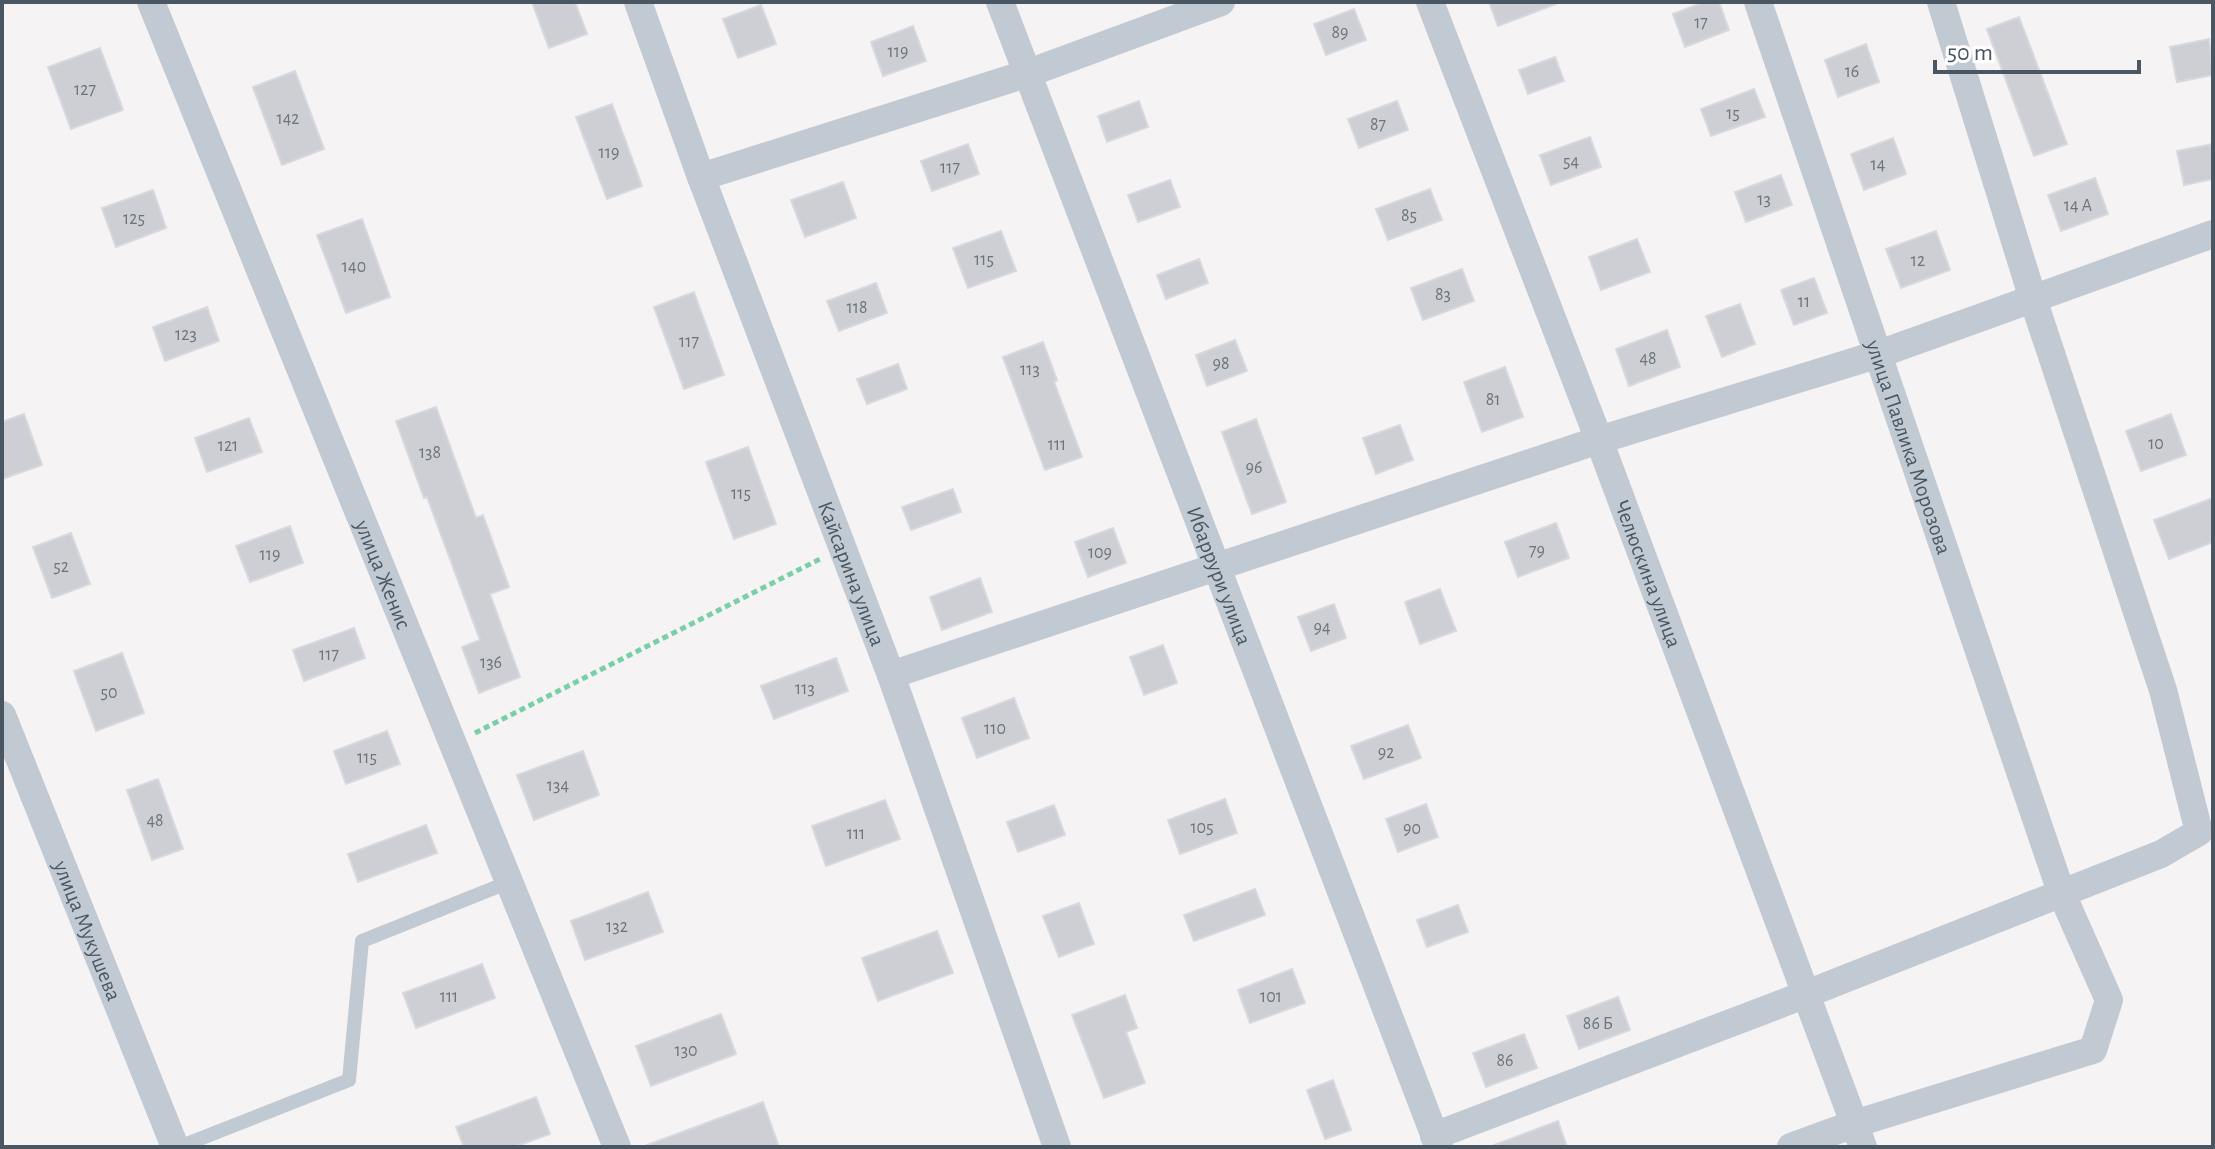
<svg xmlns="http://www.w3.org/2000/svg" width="2215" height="1149" font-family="'Alegreya Sans',sans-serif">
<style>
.building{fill:#cdcfd5;stroke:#d7d9de;stroke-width:2}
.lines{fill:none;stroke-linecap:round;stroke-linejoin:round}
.path{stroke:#7ad0a6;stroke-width:5;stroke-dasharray:6 4;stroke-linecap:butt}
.lane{stroke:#c1cad2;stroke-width:14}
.street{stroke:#c1cad2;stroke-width:28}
.labels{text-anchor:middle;stroke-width:6;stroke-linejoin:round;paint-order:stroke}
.number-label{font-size:18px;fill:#6b747e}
.street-label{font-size:22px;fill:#4a5661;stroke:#fff}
</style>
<rect width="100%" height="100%" fill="#f5f3f3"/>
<path class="building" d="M 532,2 L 575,2 L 587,34 L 549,48 Z
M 1489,2 L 1555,2 L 1556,4 L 1498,26 Z
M 1704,2 L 1719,2 L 1729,30 L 1685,47 L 1673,14 Z
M 761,5 L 776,44 L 738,58 L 723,19 Z
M 1354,9 L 1366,40 L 1326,55 L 1314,24 Z
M 2019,17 L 2067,144 L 2034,156 L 1987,29 Z
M 913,26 L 926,61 L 883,76 L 871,42 Z
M 2209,39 L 2213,75 L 2177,82 L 2170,47 Z
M 1866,44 L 1879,82 L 1838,97 L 1825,60 Z
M 100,48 L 123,110 L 71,129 L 48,67 Z
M 1555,57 L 1564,81 L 1528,94 L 1519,70 Z
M 295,71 L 324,149 L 282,165 L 253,87 Z
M 1754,89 L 1765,117 L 1711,136 L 1701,109 Z
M 1139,101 L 1148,127 L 1107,142 L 1098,116 Z
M 1397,101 L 1408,130 L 1359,148 L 1348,119 Z
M 612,104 L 642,186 L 607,199 L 576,117 Z
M 1590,137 L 1601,167 L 1551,185 L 1540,155 Z
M 1893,138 L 1906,174 L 1864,190 L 1851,154 Z
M 968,144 L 979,174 L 932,191 L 921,161 Z
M 2213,144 L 2213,179 L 2184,185 L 2177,151 Z
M 1781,175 L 1792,205 L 1746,222 L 1735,192 Z
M 2095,178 L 2108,214 L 2061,231 L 2048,195 Z
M 1170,180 L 1180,207 L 1138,222 L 1128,195 Z
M 843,182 L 856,218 L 805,237 L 791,200 Z
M 1430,189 L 1442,220 L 1388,240 L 1376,209 Z
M 153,190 L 166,228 L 116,247 L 102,208 Z
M 362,219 L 390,297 L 346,313 L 317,235 Z
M 1001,231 L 1016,271 L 968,288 L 953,248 Z
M 1936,231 L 1950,270 L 1901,288 L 1886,249 Z
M 1637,239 L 1650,272 L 1601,290 L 1589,257 Z
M 1199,259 L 1208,283 L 1166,299 L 1157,275 Z
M 1462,269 L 1474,301 L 1423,320 L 1411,288 Z
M 1814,278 L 1827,313 L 1794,325 L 1781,290 Z
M 876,283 L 887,313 L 839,331 L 827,301 Z
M 694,292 L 724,375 L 684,389 L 654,307 Z
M 1740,304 L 1755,344 L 1722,357 L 1706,316 Z
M 207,307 L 219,341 L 165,361 L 153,327 Z
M 1667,330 L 1680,367 L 1629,386 L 1616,349 Z
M 1235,340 L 1247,371 L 1207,386 L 1196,355 Z
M 1043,342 L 1057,380 L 1054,382 L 1082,457 L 1045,470 L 1003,357 Z
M 898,364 L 907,389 L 867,404 L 857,379 Z
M 1505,367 L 1523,417 L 1482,432 L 1464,382 Z
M 436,407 L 476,518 L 483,515 L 509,587 L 490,594 L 520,677 L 479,693 L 462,647 L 480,640 L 427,497 L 424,498 L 396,421 Z
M 24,414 L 42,465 L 2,479 L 2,422 Z
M 2171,414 L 2186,455 L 2141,471 L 2126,431 Z
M 249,418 L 262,452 L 207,472 L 195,438 Z
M 1256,419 L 1286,502 L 1252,514 L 1222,432 Z
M 1400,425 L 1413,460 L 1376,474 L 1363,438 Z
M 748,447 L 776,524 L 734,539 L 706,462 Z
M 953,489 L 961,512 L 911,530 L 902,507 Z
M 2213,498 L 2213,542 L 2169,559 L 2154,520 Z
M 1556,523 L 1569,558 L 1518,577 L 1505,542 Z
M 290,526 L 303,563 L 250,582 L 236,546 Z
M 1113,528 L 1126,563 L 1088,577 L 1075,542 Z
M 71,533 L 90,584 L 52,598 L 33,547 Z
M 980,578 L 992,612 L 942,630 L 930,597 Z
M 1440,589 L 1456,631 L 1420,644 L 1405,602 Z
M 1334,604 L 1346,638 L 1311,651 L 1298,617 Z
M 354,628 L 365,658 L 304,681 L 293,650 Z
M 1163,645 L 1177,683 L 1144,695 L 1130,657 Z
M 122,653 L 144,713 L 96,731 L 74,671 Z
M 836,658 L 848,691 L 774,719 L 761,686 Z
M 1014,698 L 1029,738 L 977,758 L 962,718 Z
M 1408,725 L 1421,758 L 1364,779 L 1351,746 Z
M 387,731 L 400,764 L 346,784 L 334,751 Z
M 583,751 L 599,795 L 534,820 L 517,775 Z
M 158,779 L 183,849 L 152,860 L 127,790 Z
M 1225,799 L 1237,833 L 1180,854 L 1168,820 Z
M 885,800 L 900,839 L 826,866 L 812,826 Z
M 1426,804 L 1438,837 L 1398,852 L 1386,819 Z
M 1054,805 L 1065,835 L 1018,852 L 1007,822 Z
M 426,825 L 437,853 L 358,882 L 348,854 Z
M 1255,889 L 1265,915 L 1194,941 L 1184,915 Z
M 648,892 L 663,932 L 585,960 L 571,921 Z
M 1079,903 L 1094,944 L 1059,957 L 1043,916 Z
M 1458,905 L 1468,932 L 1427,947 L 1417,920 Z
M 937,931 L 953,973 L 878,1001 L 862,958 Z
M 482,964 L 495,998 L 416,1028 L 403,993 Z
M 1292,969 L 1305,1003 L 1250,1023 L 1238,990 Z
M 1125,995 L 1137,1028 L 1126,1032 L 1145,1083 L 1104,1098 L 1072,1015 Z
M 1618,997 L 1630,1030 L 1579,1049 L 1567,1016 Z
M 721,1014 L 736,1054 L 651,1086 L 636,1046 Z
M 1524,1034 L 1537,1068 L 1486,1087 L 1473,1053 Z
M 1333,1080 L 1351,1130 L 1325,1139 L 1307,1090 Z
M 536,1097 L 550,1134 L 514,1147 L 464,1147 L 456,1127 Z
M 763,1102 L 779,1147 L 647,1147 L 647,1145 Z
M 1558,1121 L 1567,1147 L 1495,1147 L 1494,1145 Z"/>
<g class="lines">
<path class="path" d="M 475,733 L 820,559"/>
<path class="lane" d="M 179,1147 L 349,1080 L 362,941 L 509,882"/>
<g class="street">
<path id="s1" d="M 151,2 L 617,1147"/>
<path id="s2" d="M 638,2 L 701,177 L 891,675 L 1057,1147"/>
<path id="s3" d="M 1000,2 L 1439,1147"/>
<path id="s4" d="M 1430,2 L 1599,440 L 1863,1147"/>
<path id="s5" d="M 1758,2 L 2061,892 L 2109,1000 L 2093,1050 L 1854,1124 L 1791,1147"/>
<path d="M 701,177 L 1026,74 L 1221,2"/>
<path d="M 891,675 L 1599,440 L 1879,354 L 2213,234"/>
<path id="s6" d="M 2,715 L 175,1147"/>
<path d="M 1434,1136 L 1804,995 L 2161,854 L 2199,832 L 2163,690 L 2033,299 L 1941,2"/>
</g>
</g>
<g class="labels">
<g class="number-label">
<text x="1701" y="28">17</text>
<text x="1340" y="38">89</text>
<text x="898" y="57">119</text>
<text x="1852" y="77">16</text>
<text x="85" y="95">127</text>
<text x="1733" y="119">15</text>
<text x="288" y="124">142</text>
<text x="1378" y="130">87</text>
<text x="609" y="158">119</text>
<text x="1571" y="167">54</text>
<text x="1878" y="170">14</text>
<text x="950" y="173">117</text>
<text x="1764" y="205">13</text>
<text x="2078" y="211">14 А</text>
<text x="1409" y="221">85</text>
<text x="134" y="224">125</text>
<text x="984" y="265">115</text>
<text x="1918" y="266">12</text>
<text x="354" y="272">140</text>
<text x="1443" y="300">83</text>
<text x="1804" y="307">11</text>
<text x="857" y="313">118</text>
<text x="186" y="340">123</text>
<text x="689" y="347">117</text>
<text x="1648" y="364">48</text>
<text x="1221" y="369">98</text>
<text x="1030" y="375">113</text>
<text x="1493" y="405">81</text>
<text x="2156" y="449">10</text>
<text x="1057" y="450">111</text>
<text x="228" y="451">121</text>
<text x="430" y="458">138</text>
<text x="1254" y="473">96</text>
<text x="741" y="499">115</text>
<text x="1537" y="556">79</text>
<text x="1100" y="558">109</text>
<text x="270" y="560">119</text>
<text x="61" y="572">52</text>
<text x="1322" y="633">94</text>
<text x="329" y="660">117</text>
<text x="491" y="668">136</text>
<text x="805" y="694">113</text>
<text x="109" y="698">50</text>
<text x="995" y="734">110</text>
<text x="1386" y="758">92</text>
<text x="367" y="763">115</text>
<text x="558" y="791">134</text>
<text x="155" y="826">48</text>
<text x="1202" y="833">105</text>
<text x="1412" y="834">90</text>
<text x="856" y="839">111</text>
<text x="617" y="932">132</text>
<text x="449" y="1002">111</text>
<text x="1271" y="1002">101</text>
<text x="1598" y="1029">86 Б</text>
<text x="686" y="1056">130</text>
<text x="1505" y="1066">86</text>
</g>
<g class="street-label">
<text dy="8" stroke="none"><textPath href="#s5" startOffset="470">улица Павлика Морозова</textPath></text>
<text dy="8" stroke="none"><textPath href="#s2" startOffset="610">Кайсарина улица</textPath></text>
<text dy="8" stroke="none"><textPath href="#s4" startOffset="612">Челюскина улица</textPath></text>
<text dy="8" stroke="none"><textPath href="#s1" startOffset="618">улица Женис</textPath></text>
<text dy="8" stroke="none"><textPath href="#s3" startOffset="614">Ибаррури улица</textPath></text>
<text dy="8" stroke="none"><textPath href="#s6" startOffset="232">улица Мукушева</textPath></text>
</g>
</g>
<rect width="2215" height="1149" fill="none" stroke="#4a5661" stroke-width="8"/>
<path d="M1935 60v12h204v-12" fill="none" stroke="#4a5661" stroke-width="4"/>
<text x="1947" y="60" font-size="24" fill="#4a5661" stroke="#ffffff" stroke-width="6" paint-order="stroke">50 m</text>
</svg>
